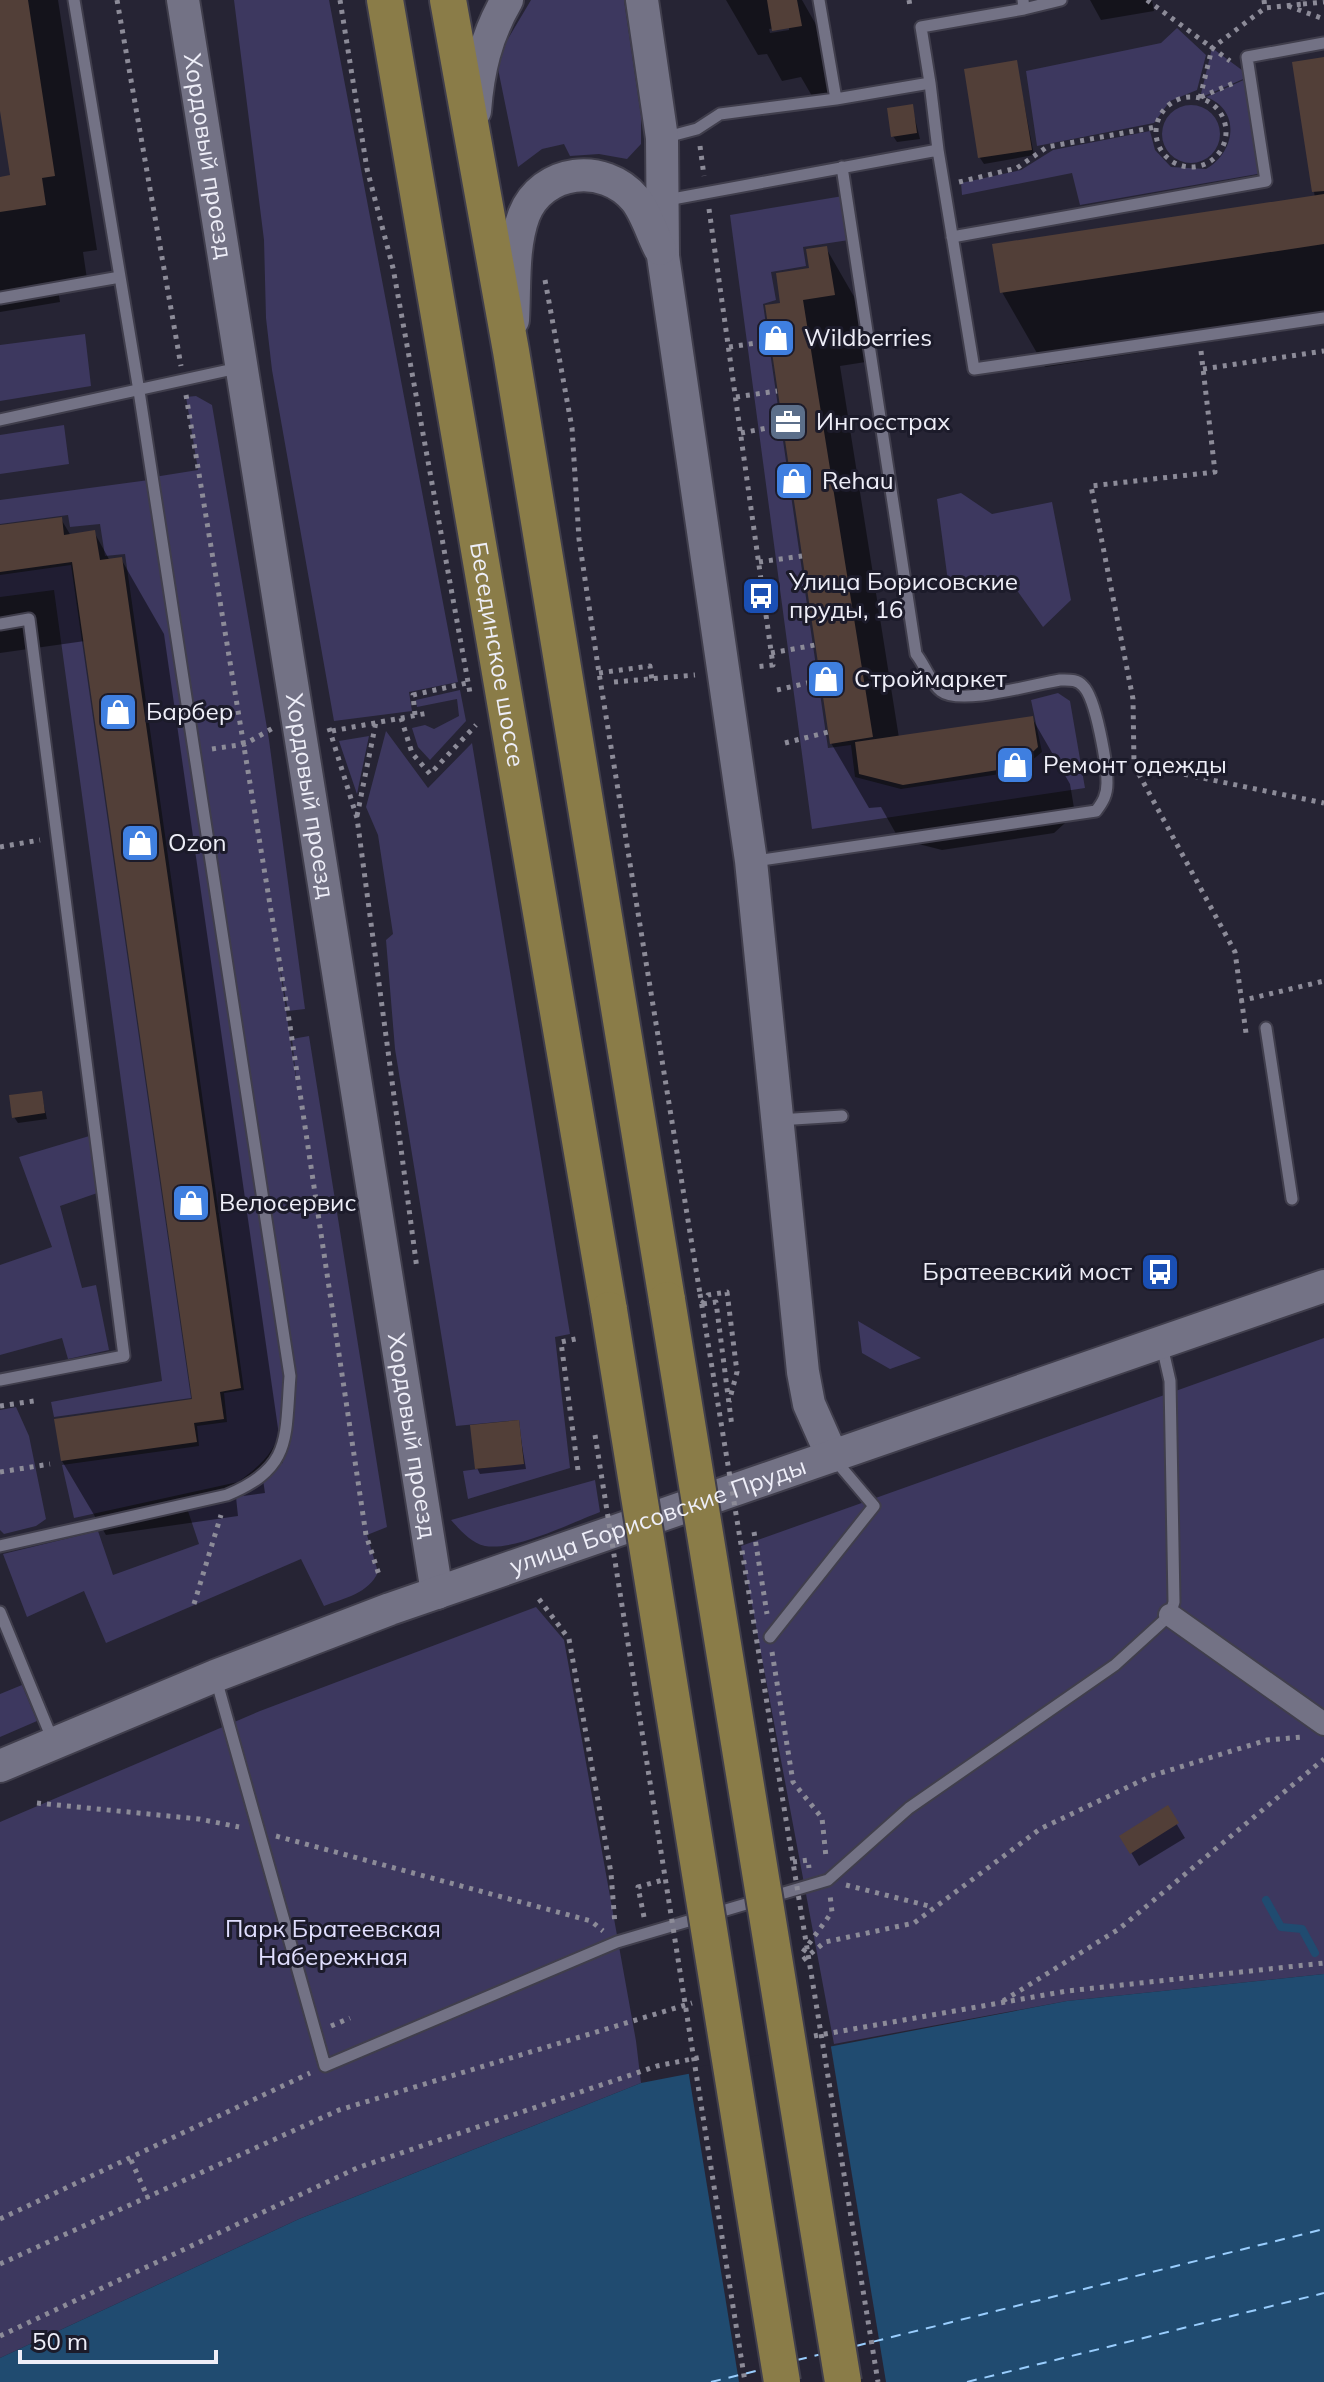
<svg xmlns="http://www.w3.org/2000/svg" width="1324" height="2382" font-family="Mulish,sans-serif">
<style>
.green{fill:#3d385f}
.water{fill:#204b70}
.pier{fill:#262434}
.shadow{fill:#0007;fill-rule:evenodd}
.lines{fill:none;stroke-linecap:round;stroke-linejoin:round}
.stream{stroke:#204b70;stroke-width:8}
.ferry{stroke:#99cdfd;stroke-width:2;stroke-dasharray:10 8;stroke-linecap:butt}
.building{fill:#523f38}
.lane-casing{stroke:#403e4c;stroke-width:15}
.street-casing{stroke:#403e4c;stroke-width:26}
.secondary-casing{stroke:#403e4c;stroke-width:36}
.primary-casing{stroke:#403e4c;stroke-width:40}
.path{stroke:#8c8b98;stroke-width:5;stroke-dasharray:4 6;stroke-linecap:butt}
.lane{stroke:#737285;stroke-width:11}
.street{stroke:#737285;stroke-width:22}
.secondary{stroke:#737285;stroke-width:32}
.primary{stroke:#8a7c48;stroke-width:36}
.primary-bridge-casing{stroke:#403e4c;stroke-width:40;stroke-linecap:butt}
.path-bridge{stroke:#8c8b98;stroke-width:5;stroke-dasharray:4 6;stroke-linecap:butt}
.primary-bridge{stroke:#8a7c48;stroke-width:36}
.labels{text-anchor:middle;stroke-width:6;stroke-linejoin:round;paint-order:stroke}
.street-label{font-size:24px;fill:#eeeef8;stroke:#1c1b2a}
.poi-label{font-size:24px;fill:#eeeef8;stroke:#1c1b2a;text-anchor:start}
.park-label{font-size:24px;fill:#e0defe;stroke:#1c1b2a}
</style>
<rect width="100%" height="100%" fill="#262434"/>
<path class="green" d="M 234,0 L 329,0 L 458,682 L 409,692 L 412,711 L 334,721 L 272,370 L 266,318 L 264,240 Z
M 531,0 L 624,0 L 641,116 L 641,144 L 627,159 L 599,154 L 570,156 L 564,144 L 542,149 L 518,167 L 496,59 Z
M 1177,28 L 1206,55 L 1197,90 L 1170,101 L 1154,123 L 1037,146 L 1026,71 L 1161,43 Z
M 1212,48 L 1250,76 L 1200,98 Z
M 1248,78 L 1263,173 L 1080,205 L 1072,173 L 962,195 L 961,183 L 1021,170 L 1053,150 L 1150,131 L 1155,150 L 1171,167 L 1206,169 C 1235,153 1242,110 1206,97 Z
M1162 134a29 29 0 1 1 58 0a29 29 0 1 1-58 0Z
M 843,196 L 849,240 L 803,247 L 806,266 L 771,272 L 776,300 L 763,304 L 828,748 L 851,745 L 855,777 L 901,789 L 1019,771 L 1042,752 L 1031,700 L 1058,693 L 1070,701 L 1085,788 L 812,829 L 730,215 Z
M 85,334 L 91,386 L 0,401 L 0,345 Z
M 196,396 L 212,405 L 269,740 L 305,1009 L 288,1011 L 278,955 L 297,1086 L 292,1039 L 309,1036 L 387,1527 L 367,1535 L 378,1572 C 369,1593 345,1598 324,1606 L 301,1559 L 106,1643 L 84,1591 L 27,1617 L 3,1554 L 98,1531 L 113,1575 L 199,1544 L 186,1505 L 253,1484 L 284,1451 L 290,1376 L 154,477 L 198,470 L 186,397 Z
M 64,425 L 69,464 L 0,474 L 0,435 Z
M 149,480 L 287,1376 C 280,1431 286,1448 238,1482 L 74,1518 L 62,1465 L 199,1446 L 197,1426 L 227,1422 L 224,1393 L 244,1390 L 125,554 L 105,556 L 100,524 L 70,527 L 68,515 L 0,524 L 0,500 Z
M 961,493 L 992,514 L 1052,502 L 1071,600 L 1043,627 L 1006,575 L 949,589 L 937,499 Z
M 71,565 L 191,1398 L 54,1417 L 51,1402 L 162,1381 L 54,590 L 0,597 L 0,575 Z
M 460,690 L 466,721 L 430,760 L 418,747 L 412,728 L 425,725 L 434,729 L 459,716 L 457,699 L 417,707 L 416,700 Z
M 386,731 L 428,788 L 472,743 L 570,1334 L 555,1337 L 570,1468 L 468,1499 L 463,1471 L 524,1463 L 519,1420 L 456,1426 L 395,1049 L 386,940 L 393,934 L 378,835 L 366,807 Z
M 369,736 L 357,794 L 339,741 Z
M 96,1134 L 103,1191 L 60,1206 L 82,1288 L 96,1285 L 109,1350 L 68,1359 L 62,1338 L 0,1355 L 0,1265 L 52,1247 L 19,1157 Z
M 858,1321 L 921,1358 L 890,1369 L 862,1353 Z
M 1324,1338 L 1324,1974 L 1067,2001 L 834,2044 L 741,1546 Z
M 16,1407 L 29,1436 L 46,1519 L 36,1526 L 4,1534 L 0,1530 L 0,1410 Z
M 595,1480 L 600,1512 C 571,1523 515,1551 485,1546 C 471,1543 460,1530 451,1520 Z
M 536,1607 L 564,1640 L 636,2041 L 641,2083 L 299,2219 L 0,2358 L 0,1822 L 260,1711 Z
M 22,1685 L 37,1721 L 0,1737 L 0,1694 Z"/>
<path class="water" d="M 1324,1974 L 1324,2382 L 0,2382 L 0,2358 L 299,2219 L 641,2083 L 1067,2001 Z"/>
<path class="pier" d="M 830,2041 L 886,2382 L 739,2382 L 688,2069 Z"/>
<path class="shadow" d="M 0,0 L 58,0 L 97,250 L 83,252 L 87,279 L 57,284 L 60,302 L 0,312 L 0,179 L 12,177 L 0,98 Z
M 726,0 L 802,0 L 831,51 L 838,91 L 812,96 L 801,77 L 782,81 L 767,54 L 758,55 ZM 789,26 L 789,30 L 770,33 L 769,29 Z
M 1090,0 L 1152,0 L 1154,11 L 1101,20 Z
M 1324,59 L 1324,325 L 1045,367 L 1002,292 L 1315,198 L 1294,63 Z
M 1016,62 L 1034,155 L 984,164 L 980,158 Z
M 912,107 L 920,139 L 897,142 L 893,136 Z
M 826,248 L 864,314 L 872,361 L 840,366 L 899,738 L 1032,718 L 1070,784 L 1075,814 L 1054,833 L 942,850 L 899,839 L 881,807 L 869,808 L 831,743 L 782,305 Z
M 61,519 L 71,536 L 94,532 L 110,561 L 121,559 L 164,634 L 283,1463 L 261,1466 L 265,1493 L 236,1497 L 238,1516 L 106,1535 L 62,1461 L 194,1401 L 85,641 L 0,653 L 0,527 Z
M 41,1093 L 47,1119 L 18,1123 L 14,1117 Z
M 518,1422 L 526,1469 L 480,1474 L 477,1468 Z
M 1167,1808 L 1185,1838 L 1139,1866 L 1122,1837 Z"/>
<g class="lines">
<path class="stream" d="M 1266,1900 L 1281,1927 L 1302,1929 L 1315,1953"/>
<path class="ferry" d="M 856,2346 L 1324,2229
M 797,2360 L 822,2354
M 711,2382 L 764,2369
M 967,2382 L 1324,2293"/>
</g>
<path class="building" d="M 0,0 L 28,0 L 55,176 L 42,178 L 46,205 L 0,212 L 0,177 L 10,175 L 0,111 Z
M 767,0 L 797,0 L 802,26 L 772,31 Z
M 1324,57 L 1324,191 L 1312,192 L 1292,62 Z
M 1017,60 L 1032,150 L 978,158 L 964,69 Z
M 913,104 L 917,133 L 891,137 L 887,108 Z
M 1324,194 L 1324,244 L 1000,293 L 992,244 Z
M 827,246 L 835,295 L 803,300 L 873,737 L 830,744 L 765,305 L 780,303 L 776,273 L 809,268 L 806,249 Z
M 62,517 L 64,535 L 95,530 L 100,560 L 122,557 L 241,1388 L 220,1392 L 224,1419 L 194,1423 L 197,1442 L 61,1461 L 54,1419 L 192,1399 L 72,562 L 0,572 L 0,525 Z
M 1033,716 L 1038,747 L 1017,767 L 903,785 L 859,774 L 855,742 Z
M 42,1091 L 45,1113 L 12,1118 L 9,1095 Z
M 519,1420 L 524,1464 L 475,1469 L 470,1425 Z
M 1168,1805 L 1179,1823 L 1130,1854 L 1119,1836 Z"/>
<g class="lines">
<g class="lane-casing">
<path id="lane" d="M 819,0 L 836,99 L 930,83 L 921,27 L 1024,9
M 1023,0 L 1024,9 L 1061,0
M 930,83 L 938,150
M 663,138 L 697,129 L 720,114 L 836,99
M 667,200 L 938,150 L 974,369 L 1324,318
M 952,237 L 1266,181 L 1247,57 L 1324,43
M 0,298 L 120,277
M 0,420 L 238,368
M 0,624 L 29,619 L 124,1356 L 0,1380
M 755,861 L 1096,811 C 1103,802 1107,795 1107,783 C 1107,764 1096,698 1083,686 C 1077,679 1069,680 1060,680 C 1034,684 960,706 941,691 C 931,684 925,665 916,654 L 842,167
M 1266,1028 L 1292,1199
M 778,1120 L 842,1116
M 0,1546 L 227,1495 C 292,1468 285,1439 290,1376 L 139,391 L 74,0
M 0,1612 L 53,1741
M 770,1637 L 874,1506 L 835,1460
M 216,1679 L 325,2066 L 617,1942 L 828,1880 L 909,1808 L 1115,1665 L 1170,1615 L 1174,1602 L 1170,1381 L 1162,1346"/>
</g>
<g class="street-casing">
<path id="street" d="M 1170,1615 L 1324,1724"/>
</g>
<g class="secondary-casing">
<g id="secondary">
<path id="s1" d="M 183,0 L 437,1593"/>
<path d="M 642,0 L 662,138 L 663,256 L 751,861 L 803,1372 L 809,1404 L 832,1456"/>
<path d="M 475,111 C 478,71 486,36 507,0"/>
<path d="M 513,320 C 515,286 512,247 524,215 C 542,169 604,162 635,199 C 646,212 652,234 660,249"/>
<path id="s2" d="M 0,1766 L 215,1676 L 390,1609 L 1324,1286"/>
</g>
</g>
<g class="primary-casing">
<g id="primary">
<path id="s3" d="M 385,0 L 609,1310"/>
<path d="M 448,0 L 511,351 L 667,1300"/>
</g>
</g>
<path class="path" d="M 117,0 L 181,366
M 340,0 L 367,169 L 393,268 L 470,693
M 909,0 L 910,6
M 1147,0 L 1230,61
M 1264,0 L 1265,8 L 1303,4 L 1303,0
M 1303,4 L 1324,2
M 1288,6 L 1324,19
M1156 132a35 35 0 1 1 70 0a35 35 0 1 1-70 0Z
M 1201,97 L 1236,82
M 1200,98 L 1212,48 L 1265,8
M 700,146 L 704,176
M 959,182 L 1017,168 L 1047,147 L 1156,127
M 709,209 L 773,665 L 754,667
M 545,280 L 572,428 L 579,539 L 599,673 L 700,1294
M 729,347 L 770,341
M 1201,351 L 1215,472 L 1091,486 L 1133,699 L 1134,764 L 1324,803
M 1203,369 L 1324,351
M 186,395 L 290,1026 L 366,1535 L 380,1578
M 736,397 L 777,391
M 741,433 L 783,425
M 759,562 L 802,556
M 771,653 L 815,645
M 599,673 L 650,666 L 652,680
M 614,682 L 695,675
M 777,690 L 820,680
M 415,715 L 413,695 L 467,683
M 401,718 L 412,753 L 430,774 L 476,725
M 329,728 L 357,818 L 417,1269
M 332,731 L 428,713
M 785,743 L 828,732
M 212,749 L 245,744 L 273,728
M 1134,765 L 1235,952 L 1246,1033
M 357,816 L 376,722
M 0,847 L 40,840
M 1240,1001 L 1324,981
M 282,1209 L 317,1204
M 702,1304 L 708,1295 L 727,1292 L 737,1372 L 729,1402
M 703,1304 L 716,1302 L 732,1427
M 0,1406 L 34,1401
M 578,1470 L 561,1342 L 580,1338
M 0,1472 L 50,1464
M 754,1532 L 767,1614
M 539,1599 L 569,1639 L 611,1873 L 615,1925
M 194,1604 L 221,1515
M 772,1652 L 793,1782 L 822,1818 L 826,1857
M 37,1803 L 199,1819 L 239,1827
M 276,1836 L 591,1921 L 603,1931
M 793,1862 L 808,1860 L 809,1868
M 846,1885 L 933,1907
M 644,1917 L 638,1887 L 663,1880
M 803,1952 L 832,1912 L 830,1895
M 803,1960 L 825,1942 L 914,1923 L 1040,1829 L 1151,1776 L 1267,1740 L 1303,1737
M 1003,2001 L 1119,1929 L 1324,1759
M 331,2026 L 350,2018
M 814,2036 L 1067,1991 L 1324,1963
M 131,2160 L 148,2198
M 0,2219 L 310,2073
M 0,2264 L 339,2110 L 692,2003
M 0,2336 L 357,2168 L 657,2066 L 702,2057"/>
<use href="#lane" class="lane"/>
<use href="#street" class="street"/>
<use href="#secondary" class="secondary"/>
<use href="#primary" class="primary"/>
<g class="primary-bridge-casing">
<path id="primary-bridge" d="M 667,1300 L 843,2382
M 609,1310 L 782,2382"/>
</g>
<path class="path-bridge" d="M 700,1294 L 878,2382
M 595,1435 L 745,2382"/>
<use href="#primary-bridge" class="primary-bridge"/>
</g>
<defs>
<g id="shop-square" transform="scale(2)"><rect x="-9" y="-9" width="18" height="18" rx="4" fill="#3f7fe0" stroke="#1c1b2a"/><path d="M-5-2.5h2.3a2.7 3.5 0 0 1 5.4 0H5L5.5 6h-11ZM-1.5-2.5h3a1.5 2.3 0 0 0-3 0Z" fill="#fff"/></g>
<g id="office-square" transform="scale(2)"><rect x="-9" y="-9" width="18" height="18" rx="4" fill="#5c6f8a" stroke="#1c1b2a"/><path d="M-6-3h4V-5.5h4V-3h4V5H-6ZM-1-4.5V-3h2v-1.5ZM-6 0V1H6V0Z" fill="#fff"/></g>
<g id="bus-square" transform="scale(2)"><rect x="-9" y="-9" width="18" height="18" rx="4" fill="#1a4fb4" stroke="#1c1b2a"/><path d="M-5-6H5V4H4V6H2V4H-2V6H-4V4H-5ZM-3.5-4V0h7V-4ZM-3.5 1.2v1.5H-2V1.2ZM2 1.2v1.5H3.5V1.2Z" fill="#fff"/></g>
</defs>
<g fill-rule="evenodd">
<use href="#shop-square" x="776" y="338"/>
<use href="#office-square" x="788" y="422"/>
<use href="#shop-square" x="794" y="481"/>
<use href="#bus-square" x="761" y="596"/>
<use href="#shop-square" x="826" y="679"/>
<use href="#shop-square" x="118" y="712"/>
<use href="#shop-square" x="1015" y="765"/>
<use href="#shop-square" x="140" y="843"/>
<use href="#shop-square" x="191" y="1203"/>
<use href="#bus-square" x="1160" y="1272"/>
</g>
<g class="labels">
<g class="street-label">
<text dy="8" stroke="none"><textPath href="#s1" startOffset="158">Хордовый проезд</textPath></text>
<text dy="8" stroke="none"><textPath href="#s3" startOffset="664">Бесединское шоссе</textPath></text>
<text dy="8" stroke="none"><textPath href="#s1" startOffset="806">Хордовый проезд</textPath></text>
<text dy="8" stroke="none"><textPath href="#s1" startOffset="1454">Хордовый проезд</textPath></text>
<text dy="8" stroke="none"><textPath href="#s2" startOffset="704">улица Борисовские Пруды</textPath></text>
</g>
<g class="poi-label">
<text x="804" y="346">Wildberries</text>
<text x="816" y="430">Ингосстрах</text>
<text x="822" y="489">Rehau</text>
<text x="789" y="590">Улица Борисовские<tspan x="789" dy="28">пруды, 16</tspan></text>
<text x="854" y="687">Строймаркет</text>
<text x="146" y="720">Барбер</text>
<text x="1043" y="773">Ремонт одежды</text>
<text x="168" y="851">Ozon</text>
<text x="219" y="1211">Велосервис</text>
<text x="1132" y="1280" text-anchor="end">Братеевский мост</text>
</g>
<g class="park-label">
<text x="333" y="1937">Парк Братеевская<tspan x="333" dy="28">Набережная</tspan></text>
</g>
</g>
<path d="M20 2350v12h196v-12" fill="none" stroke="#eeeef8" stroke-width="4"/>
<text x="32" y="2350" font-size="24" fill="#eeeef8" stroke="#1c1b2a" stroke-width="6" paint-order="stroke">50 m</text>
</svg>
